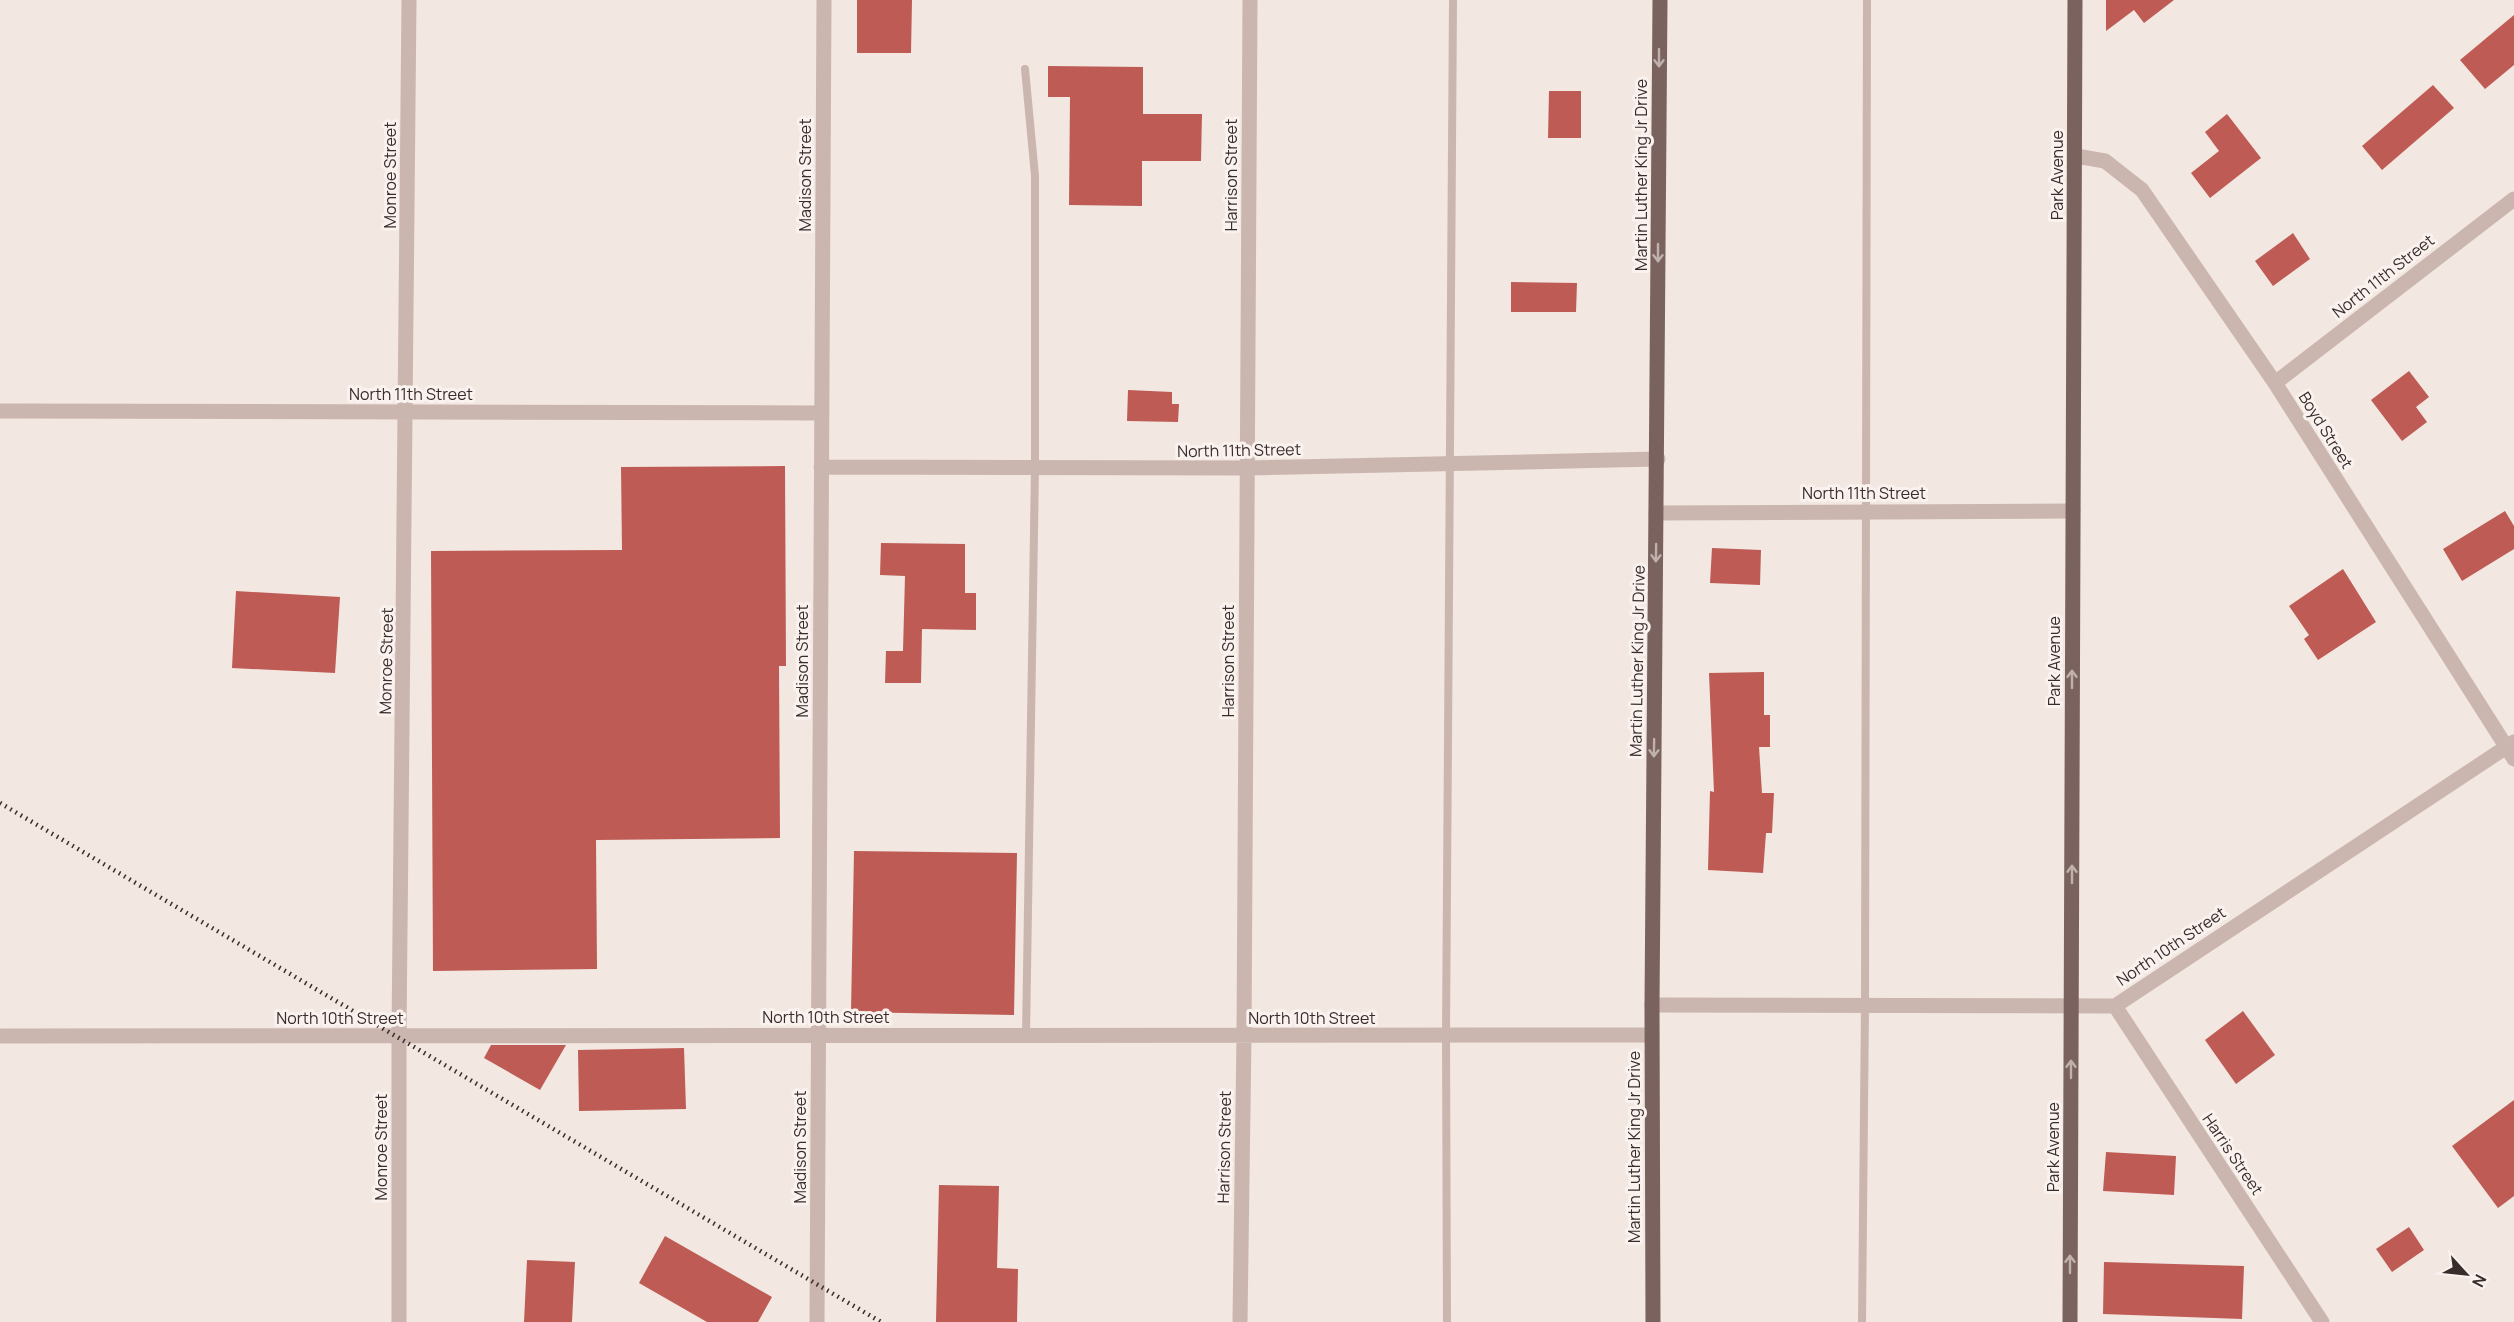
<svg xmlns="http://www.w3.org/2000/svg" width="2514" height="1322" font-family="Manrope,sans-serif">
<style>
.building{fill:#be5b54}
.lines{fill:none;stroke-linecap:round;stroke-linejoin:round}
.service{stroke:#cab6ae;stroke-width:8}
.minor{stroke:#cab6ae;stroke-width:15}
.primary{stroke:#7a625e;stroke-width:15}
.rail{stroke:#392d2c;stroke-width:4.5;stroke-dasharray:1.5 4.5;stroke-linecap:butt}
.oneway{stroke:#c0b1ad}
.labels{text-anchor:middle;stroke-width:6;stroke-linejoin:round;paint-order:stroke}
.street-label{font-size:16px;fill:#392d2c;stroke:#faf2ee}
</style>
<rect width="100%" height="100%" fill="#f2e7e1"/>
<path class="building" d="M 857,0 L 912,0 L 911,53 L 857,53 Z
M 2106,0 L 2174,0 L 2144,23 L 2134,10 L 2106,31 Z
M 2514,15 L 2514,65 L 2485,89 L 2460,60 Z
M 1048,66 L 1143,67 L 1143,114 L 1202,114 L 1201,161 L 1142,161 L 1142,206 L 1069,205 L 1070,97 L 1048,97 Z
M 2433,85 L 2454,108 L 2382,170 L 2362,146 Z
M 1549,91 L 1581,91 L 1581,138 L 1548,138 Z
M 2227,114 L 2261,158 L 2210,198 L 2191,173 L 2219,151 L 2205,132 Z
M 2293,233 L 2310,259 L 2273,286 L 2255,261 Z
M 1511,282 L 1577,283 L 1576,312 L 1511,312 Z
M 2409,371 L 2429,397 L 2416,407 L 2427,422 L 2402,441 L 2371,400 Z
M 1128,390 L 1172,392 L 1172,404 L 1179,404 L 1178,422 L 1127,421 Z
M 785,466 L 786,666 L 779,666 L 780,838 L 596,840 L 597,969 L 433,971 L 431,551 L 622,550 L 621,467 Z
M 2505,511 L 2514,526 L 2514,549 L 2462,581 L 2443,549 Z
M 881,543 L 965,544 L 965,593 L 976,593 L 976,630 L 922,629 L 921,683 L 885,683 L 886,651 L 903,651 L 905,576 L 880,575 Z
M 1712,548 L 1761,550 L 1760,585 L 1710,583 Z
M 2343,569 L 2376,622 L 2318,660 L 2304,639 L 2309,635 L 2289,606 Z
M 236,591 L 340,597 L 335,673 L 232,668 Z
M 1764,672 L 1764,715 L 1770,715 L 1770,747 L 1759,747 L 1762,793 L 1774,793 L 1772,833 L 1766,833 L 1763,873 L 1708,870 L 1710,791 L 1714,792 L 1709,673 Z
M 854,851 L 1017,853 L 1014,1015 L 851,1012 Z
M 2243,1011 L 2275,1055 L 2236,1084 L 2205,1040 Z
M 491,1045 L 566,1045 L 540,1090 L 484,1058 Z
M 684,1048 L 686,1109 L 579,1111 L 578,1050 Z
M 2514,1100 L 2514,1196 L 2498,1208 L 2452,1146 Z
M 2106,1152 L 2176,1156 L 2174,1195 L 2103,1191 Z
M 939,1185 L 999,1186 L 997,1268 L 1018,1269 L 1017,1322 L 936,1322 Z
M 2409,1227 L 2424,1250 L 2392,1272 L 2376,1249 Z
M 665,1236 L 772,1297 L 758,1322 L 707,1322 L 639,1283 Z
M 527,1260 L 575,1262 L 572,1322 L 524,1322 Z
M 2104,1262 L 2244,1266 L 2242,1319 L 2103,1314 Z"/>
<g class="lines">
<path class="service" d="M 1025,69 L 1035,176 L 1035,468 L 1026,1036
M 1447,1322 L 1446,1035 L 1453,0
M 1862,1322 L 1865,1005 L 1867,0"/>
<path class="minor" d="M 2076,156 L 2105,161 L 2142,190 L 2275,383 L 2514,759
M 2275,383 L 2514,199
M 0,411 L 822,413
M 821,467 L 1247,468 L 1658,459
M 1656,513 L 2073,511
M 1652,1005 L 2115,1006 L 2514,742
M 2115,1006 L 2322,1322
M 0,1036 L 1652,1035
M 399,1322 L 399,1036 L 409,0
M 817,1322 L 824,0
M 1240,1322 L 1244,1036 L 1250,0"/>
<path class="primary" d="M 1653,1322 L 1652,1005 L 1660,0
M 2070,1322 L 2075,0"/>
<path class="rail" d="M 0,803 L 881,1322"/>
</g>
<defs><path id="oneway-shaft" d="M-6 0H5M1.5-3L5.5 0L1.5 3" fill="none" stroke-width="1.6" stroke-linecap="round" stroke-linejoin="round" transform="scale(1.5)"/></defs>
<g class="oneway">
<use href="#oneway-shaft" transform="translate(1659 58) rotate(90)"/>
<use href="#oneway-shaft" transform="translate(1658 253) rotate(90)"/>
<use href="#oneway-shaft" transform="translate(1656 553) rotate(91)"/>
<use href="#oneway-shaft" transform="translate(2072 679) rotate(-90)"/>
<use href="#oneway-shaft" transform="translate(1654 748) rotate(91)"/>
<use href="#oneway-shaft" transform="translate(2072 874) rotate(-90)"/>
<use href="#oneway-shaft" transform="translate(2071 1069) rotate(-90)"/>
<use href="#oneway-shaft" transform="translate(2070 1264) rotate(-90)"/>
</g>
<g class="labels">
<g class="street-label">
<text transform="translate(390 175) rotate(-90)" y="6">Monroe Street</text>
<text transform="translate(805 175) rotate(-90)" y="6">Madison Street</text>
<text transform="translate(1231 175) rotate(-90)" y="6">Harrison Street</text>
<text transform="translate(1641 175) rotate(-90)" y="6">Martin Luther King Jr Drive</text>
<text transform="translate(2057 175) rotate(-90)" y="6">Park Avenue</text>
<text transform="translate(2383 276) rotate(-38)" y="6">North 11th Street</text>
<text x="411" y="400">North 11th Street</text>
<text transform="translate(2326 430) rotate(58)" y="6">Boyd Street</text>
<text transform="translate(1239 450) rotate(-1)" y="6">North 11th Street</text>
<text x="1864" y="499">North 11th Street</text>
<text transform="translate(386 661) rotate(-89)" y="6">Monroe Street</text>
<text transform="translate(802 661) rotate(-90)" y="6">Madison Street</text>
<text transform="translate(1228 661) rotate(-90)" y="6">Harrison Street</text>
<text transform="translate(1637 661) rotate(-89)" y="6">Martin Luther King Jr Drive</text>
<text transform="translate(2054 661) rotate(-90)" y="6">Park Avenue</text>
<text transform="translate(2171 946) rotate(-34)" y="6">North 10th Street</text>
<text x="826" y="1023">North 10th Street</text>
<text x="340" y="1024">North 10th Street</text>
<text x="1312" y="1024">North 10th Street</text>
<text transform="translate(381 1147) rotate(-90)" y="6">Monroe Street</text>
<text transform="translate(800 1147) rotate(-90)" y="6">Madison Street</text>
<text transform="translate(1224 1147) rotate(-89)" y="6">Harrison Street</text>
<text transform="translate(1634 1147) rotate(-90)" y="6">Martin Luther King Jr Drive</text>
<text transform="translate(2053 1147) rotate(-90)" y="6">Park Avenue</text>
<text transform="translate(2233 1154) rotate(56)" y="6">Harris Street</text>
</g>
</g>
<g transform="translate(2466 1274) rotate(117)" stroke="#faf2ee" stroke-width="4.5" paint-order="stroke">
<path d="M0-4.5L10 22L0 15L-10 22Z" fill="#392d2c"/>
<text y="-9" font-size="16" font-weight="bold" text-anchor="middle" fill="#392d2c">N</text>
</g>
</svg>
